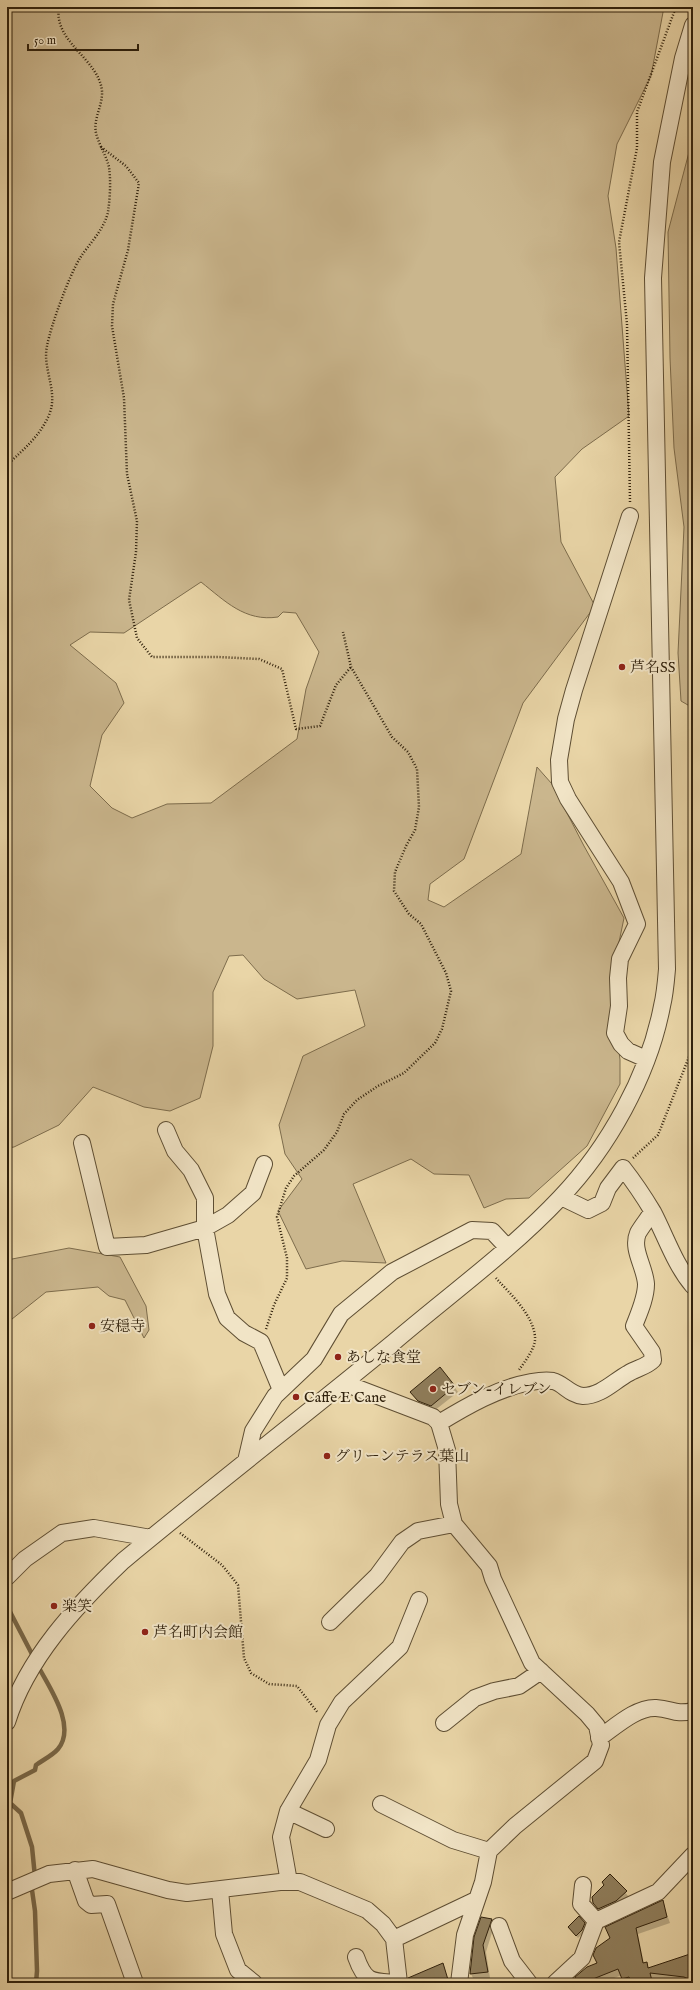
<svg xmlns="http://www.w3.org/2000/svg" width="700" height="1990" font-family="'IM FELL English','Noto Serif JP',serif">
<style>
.green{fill:#cab68d;stroke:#7d6c4c;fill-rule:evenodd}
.shadow{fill:#0003}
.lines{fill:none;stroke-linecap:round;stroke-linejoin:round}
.stream{stroke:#796849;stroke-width:4.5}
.building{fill:#907f5d;stroke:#30210c}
.minor-casing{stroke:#5e4e33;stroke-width:18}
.path{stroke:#30210c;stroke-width:2.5;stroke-dasharray:1 2;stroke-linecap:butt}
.minor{stroke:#f1e4c6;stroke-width:16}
.poi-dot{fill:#8f2418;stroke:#f1e4c6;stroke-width:1.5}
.labels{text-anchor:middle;stroke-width:4;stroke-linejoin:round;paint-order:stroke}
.poi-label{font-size:15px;fill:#30210c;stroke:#f1e4c6;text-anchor:start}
</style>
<rect width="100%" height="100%" fill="#e9d5a7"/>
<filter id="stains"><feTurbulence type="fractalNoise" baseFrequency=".005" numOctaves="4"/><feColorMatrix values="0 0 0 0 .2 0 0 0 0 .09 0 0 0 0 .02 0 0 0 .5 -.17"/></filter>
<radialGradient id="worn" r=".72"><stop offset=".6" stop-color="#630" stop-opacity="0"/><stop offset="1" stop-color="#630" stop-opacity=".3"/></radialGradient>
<path class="green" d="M 7,7 L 664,7 L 651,76 L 617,144 L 608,196 L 616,248 L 629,416 L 582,449 L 555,477 L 561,542 L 595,606 L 523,703 L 464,859 L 430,884 L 428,900 L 444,907 L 521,854 L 537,767 L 552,784 L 584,846 L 624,918 L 611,981 L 620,1060 L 620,1084 L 587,1146 L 529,1198 L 506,1199 L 484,1208 L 469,1175 L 434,1174 L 411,1159 L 353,1184 L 386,1263 L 342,1261 L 306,1269 L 278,1211 L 302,1179 L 285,1154 L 279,1125 L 303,1056 L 365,1026 L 355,990 L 297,999 L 264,979 L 243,955 L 229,956 L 213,992 L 213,1046 L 200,1098 L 170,1111 L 144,1107 L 93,1087 L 59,1125 L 14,1147 L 7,1148 ZM 201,582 C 225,601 245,622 278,617 L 283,612 L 296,613 L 319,652 L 306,689 L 297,739 L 211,803 L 167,804 L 132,818 L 112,808 L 90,786 L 102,735 L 124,703 L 116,683 L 70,645 L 90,632 L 124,633 Z
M 693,137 L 693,708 L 681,701 L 678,653 L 684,527 L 674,448 L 670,358 L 668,232 Z
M 69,1248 L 120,1257 L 146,1306 L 149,1330 L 144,1338 L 125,1300 L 109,1296 L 98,1287 L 46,1292 L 7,1323 L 7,1260 Z"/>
<path class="shadow" d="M 454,1386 L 458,1392 L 434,1411 L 423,1407 L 415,1398 Z
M 610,1876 L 630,1898 L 602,1915 L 594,1903 Z
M 662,1901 L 670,1923 L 638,1934 L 644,1964 L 646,1963 L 650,1969 L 693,1954 L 693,1983 L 652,1979 L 653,1983 L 625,1983 L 622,1975 L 601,1983 L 578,1983 Z
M 491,1920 L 494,1926 L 486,1952 L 490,1978 L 474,1980 L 471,1974 L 475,1937 Z
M 584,1924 L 586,1927 L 583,1933 L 578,1938 L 571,1930 Z"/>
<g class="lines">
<path class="stream" d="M 7,1606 L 34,1658
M 35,1877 L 32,1847 L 21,1813 L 10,1803 L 14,1781 L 35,1770 L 36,1765 C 43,1760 53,1755 58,1749 C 77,1726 49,1687 38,1666
M 34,1884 L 32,1890 L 35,1911 L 37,1971 L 36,1983"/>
</g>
<path class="building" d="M 440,1367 L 455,1386 L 431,1406 L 418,1401 L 410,1392 Z
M 610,1874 L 627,1891 L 616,1901 L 598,1909 L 593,1903 L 592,1897 L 604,1885 L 602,1882 Z
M 663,1900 L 667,1917 L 636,1928 L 643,1963 L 647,1962 L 648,1968 L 693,1953 L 693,1981 L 684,1977 L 650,1973 L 652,1981 L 632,1983 L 629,1977 L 622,1979 L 618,1969 L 583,1983 L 577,1983 L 575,1977 L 587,1967 L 597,1963 L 593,1955 L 596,1948 L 610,1938 L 605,1927 Z
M 579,1916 L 585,1923 L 582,1930 L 576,1936 L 568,1927 Z
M 481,1917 L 492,1919 L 483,1945 L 488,1972 L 470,1974 L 474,1937 Z
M 443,1963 L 449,1983 L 408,1983 L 408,1978 Z"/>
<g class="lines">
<g class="minor-casing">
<path id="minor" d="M 630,516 L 574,690 L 566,719 L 559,760 L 560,782 L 568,799 L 621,882 L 637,924 L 620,959 L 618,978 L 619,1006 L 615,1033 L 621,1044 L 628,1051 L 646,1059
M 166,1130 L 175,1151 L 191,1170 L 205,1198 L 205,1228 L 217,1294 L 227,1318 L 244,1333 L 261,1342 L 281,1390
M 82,1143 L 107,1247 L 146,1245 L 205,1228 L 228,1215 L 253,1193 L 264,1164
M 561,1197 L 588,1210 L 602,1203 L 608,1188 L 623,1168 C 634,1182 644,1197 653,1212 C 666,1237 675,1265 693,1286
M 344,1383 L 433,1417 L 439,1423 L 447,1450 L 449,1504 L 454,1524 L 489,1566 L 493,1579 L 532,1663 L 587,1714 L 597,1726 L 601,1745 L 595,1761 L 515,1826 L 489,1851 L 483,1882 L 465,1935 L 459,1983
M 439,1423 C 467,1406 498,1388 531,1382 C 537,1381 547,1380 553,1381 C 563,1383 570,1395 583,1396 C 601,1396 614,1381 629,1373 C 637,1368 646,1367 653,1360 L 652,1352 L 634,1326 C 639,1313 646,1298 646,1284 C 645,1267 631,1249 638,1233 C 642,1226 648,1219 652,1212
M 246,1461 L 253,1431 L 275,1396 L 314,1359 L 341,1314 L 392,1272 L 472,1230 L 492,1231 L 507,1247
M 7,1577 L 25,1559 L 62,1533 L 94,1528 L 151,1538
M 330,1622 L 377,1576 L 402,1542 L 418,1531 L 454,1524
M 7,1722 C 27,1658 76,1606 123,1561 C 212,1487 304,1416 394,1342 C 449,1295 510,1251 560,1198 C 608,1148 649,1075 662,1006 C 665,994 666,981 667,969 L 653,278 L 662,162 L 683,58 L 693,25
M 444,1723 L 475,1698 L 494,1691 L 519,1686 L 541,1671
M 599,1738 C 615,1727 636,1707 656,1708 C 673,1709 674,1715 693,1711
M 381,1804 L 453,1840 L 489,1851
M 288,1811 L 281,1837 L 289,1882
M 326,1829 L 288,1811 L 318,1760 L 328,1725 L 342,1702 L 400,1647 L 419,1600
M 75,1870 L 86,1901 L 91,1905 L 107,1904 L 135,1983
M 583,1885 L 581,1904 L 596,1921
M 220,1890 L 224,1934 L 238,1970 L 254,1983
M 7,1892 L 49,1874 L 93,1869 L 168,1890 L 187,1893 L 280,1882 L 300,1882 L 367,1910 L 383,1924 L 394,1939 L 399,1983
M 499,1926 L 512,1961 L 529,1983
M 394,1939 L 476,1900
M 356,1957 C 366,1985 373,1981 399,1983
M 555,1983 L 582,1958 L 596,1921 L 658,1892 L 693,1855"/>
</g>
<path class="path" d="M 101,147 L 126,166 L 139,183 L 128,250 L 113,304 L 112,326 L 124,398 L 127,474 L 137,521 L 136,552 L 129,600 L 137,638 L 152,657 L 218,657 L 259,659 L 282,669 L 296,729 L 320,726 L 336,685 L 351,667
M 7,465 C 24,449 40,436 49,415 C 59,392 42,369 47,346 C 51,325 69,276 80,258 C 89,244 104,230 108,212 C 110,198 111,181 109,167 C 106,155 99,145 96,133 C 93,119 103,105 102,91 C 99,59 53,42 59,7
M 630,502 L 627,324 L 619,242 L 637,148 L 637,112 L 676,7
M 633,1158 L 658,1135 L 689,1057 L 693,1031
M 496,1278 C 510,1294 533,1314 535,1337 C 536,1348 525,1361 519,1370
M 266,1329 L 274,1305 L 287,1278 L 287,1258 L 277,1217 L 286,1188 L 294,1176 L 324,1150 L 337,1132 L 344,1114 L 357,1100 L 378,1086 L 404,1073 L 435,1043 L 442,1029 L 451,991 L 446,973 L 421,924 L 409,914 L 394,891 L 395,872 L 406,846 L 415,830 L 419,807 L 417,769 L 408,752 L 392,737 L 351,667 L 343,632
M 180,1533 L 222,1565 L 238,1585 L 244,1658 L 251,1673 L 269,1684 L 297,1686 L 318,1713"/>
<use href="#minor" class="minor"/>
</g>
<g class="poi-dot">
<circle cx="622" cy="667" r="4"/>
<circle cx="92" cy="1326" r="4"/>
<circle cx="338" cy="1357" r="4"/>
<circle cx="433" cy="1389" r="4"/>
<circle cx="296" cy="1397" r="4"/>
<circle cx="327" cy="1456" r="4"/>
<circle cx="54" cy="1606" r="4"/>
<circle cx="145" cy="1632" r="4"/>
</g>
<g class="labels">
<g class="poi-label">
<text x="630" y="672">芦名SS</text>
<text x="100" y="1331">安穏寺</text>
<text x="346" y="1362">あしな食堂</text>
<text x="441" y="1394">セブン-イレブン</text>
<text x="304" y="1402">Caffe E Cane</text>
<text x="335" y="1461">グリーンテラス葉山</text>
<text x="62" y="1611">楽笑</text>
<text x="153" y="1637">芦名町内会館</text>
</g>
</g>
<rect width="700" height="1990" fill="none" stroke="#e9d5a7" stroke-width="24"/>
<rect x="8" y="8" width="684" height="1974" fill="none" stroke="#30210c" stroke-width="2"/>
<rect x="12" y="12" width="676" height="1966" fill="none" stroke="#30210c"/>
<path d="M28 44v6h110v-6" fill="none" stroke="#30210c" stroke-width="2"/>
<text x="34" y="44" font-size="12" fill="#30210c" stroke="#f1e4c6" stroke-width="3" paint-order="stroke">50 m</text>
<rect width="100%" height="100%" filter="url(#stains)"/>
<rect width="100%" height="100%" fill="url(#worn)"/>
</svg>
